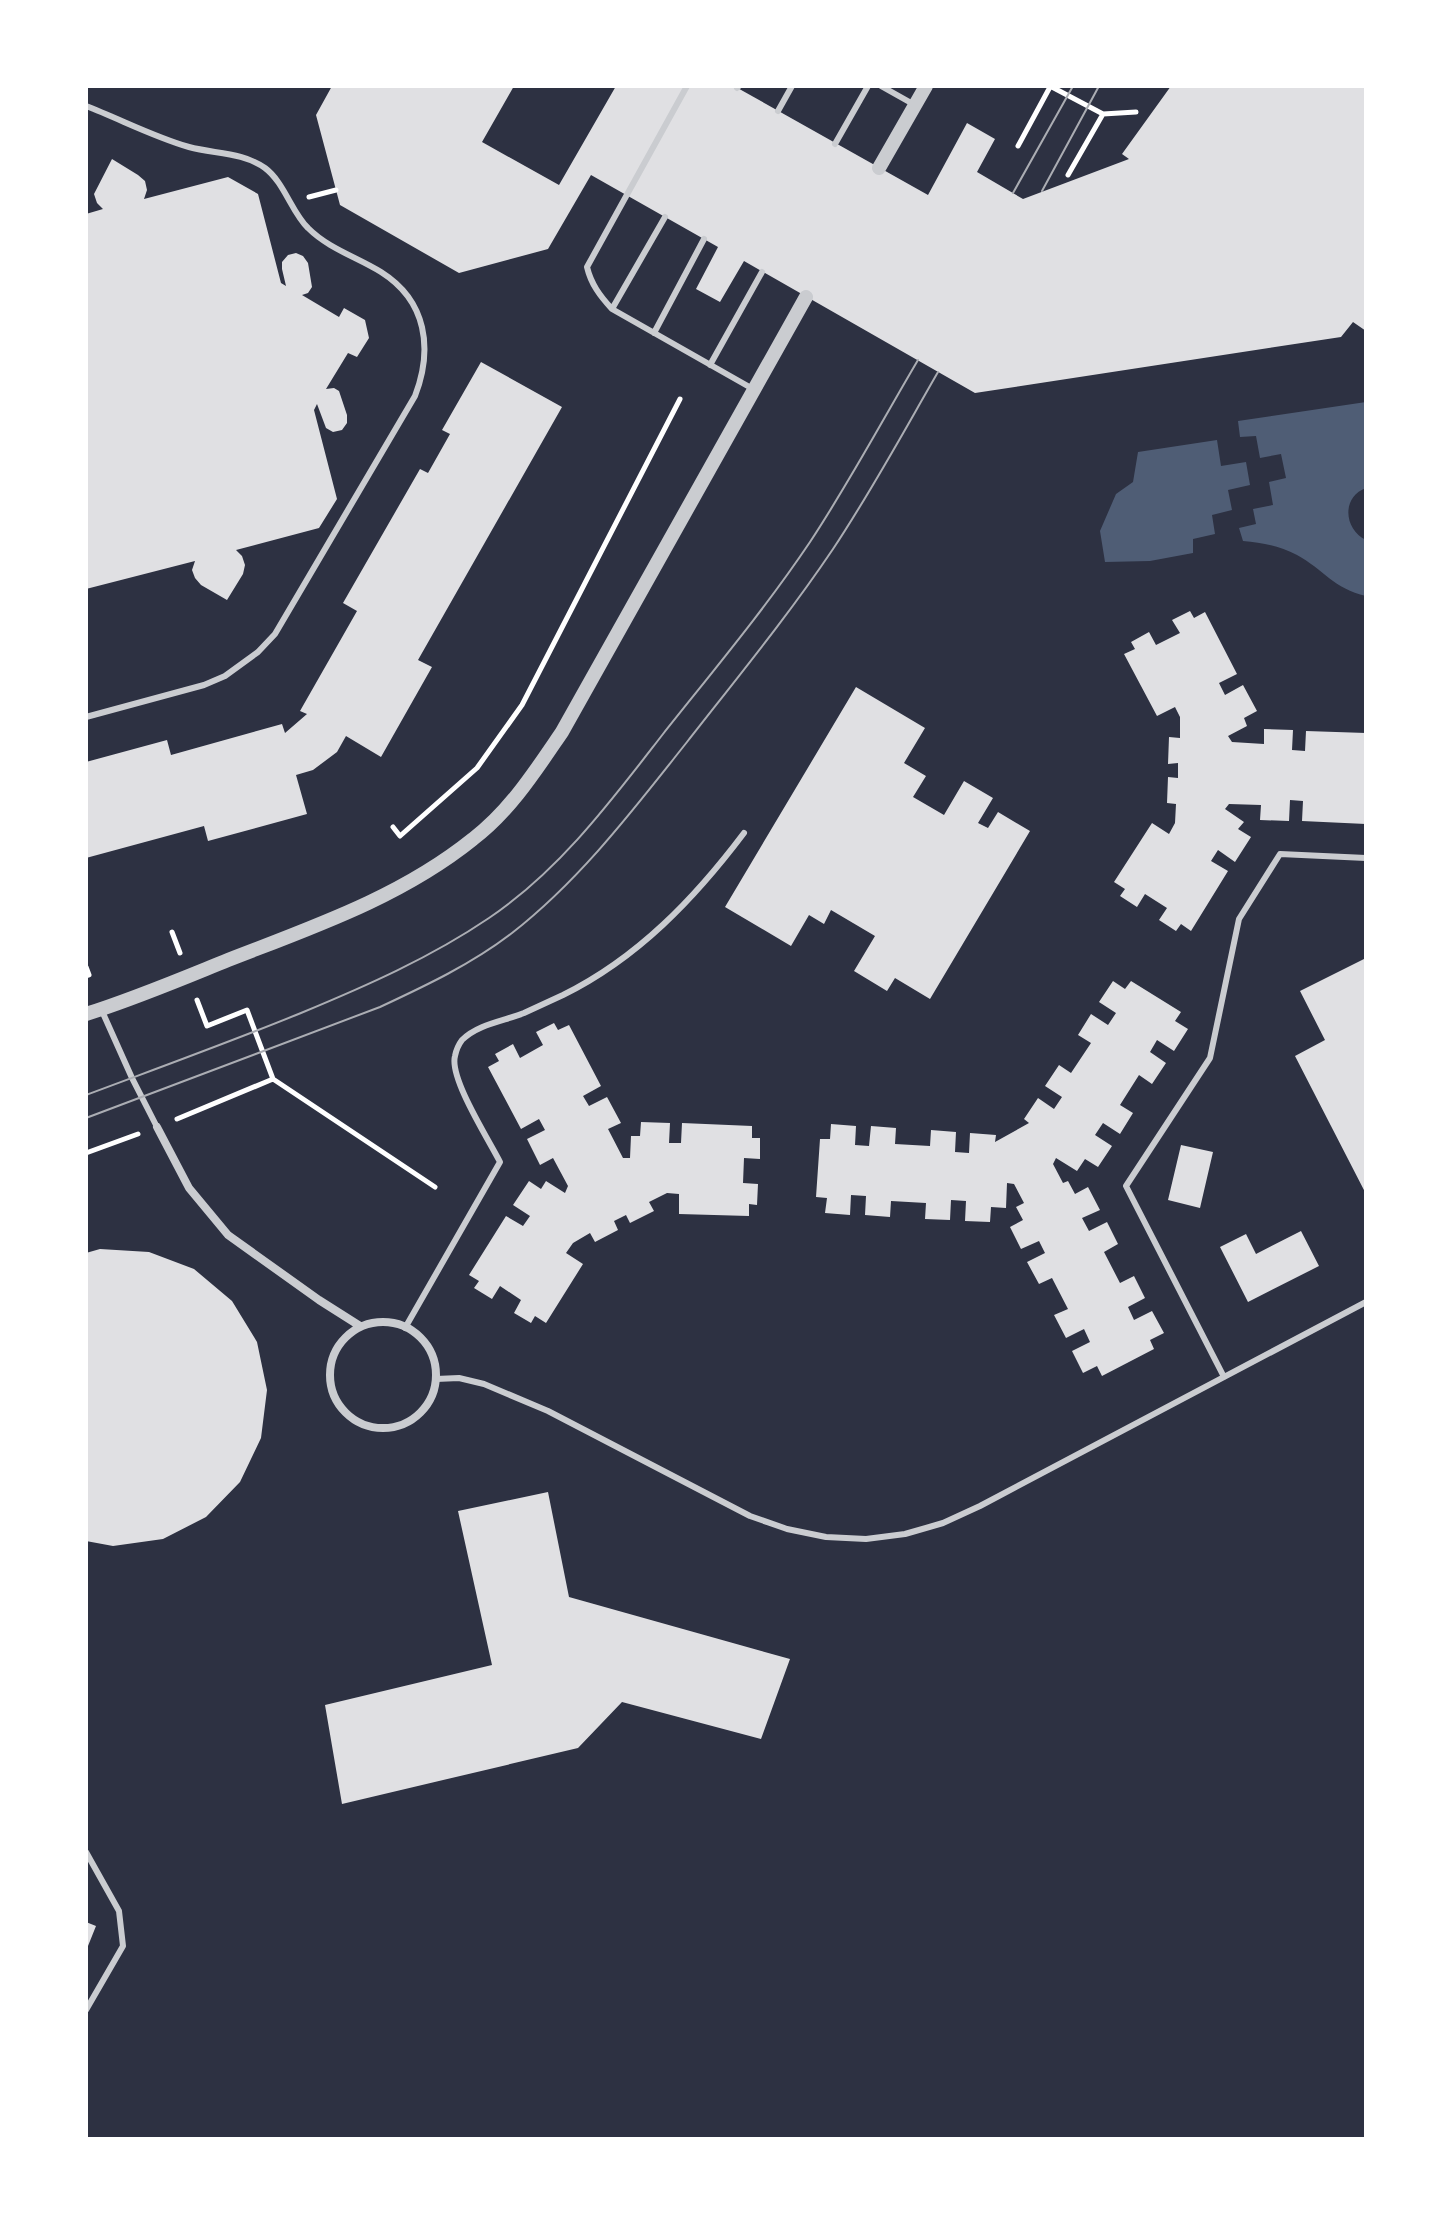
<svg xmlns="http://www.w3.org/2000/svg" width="1452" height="2225" font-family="'Space Grotesk',sans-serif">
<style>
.water{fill:#4f5d75}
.building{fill:#e0e0e3}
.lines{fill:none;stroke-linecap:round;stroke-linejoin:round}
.path{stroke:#fff;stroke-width:5}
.service{stroke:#caccd0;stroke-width:6}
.minor{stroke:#caccd0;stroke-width:8}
.tertiary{stroke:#caccd0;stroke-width:14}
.tram{stroke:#abadb3;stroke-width:2}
</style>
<rect width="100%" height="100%" fill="#2d3142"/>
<path class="water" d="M 1366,402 L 1366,488 C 1341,497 1344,530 1366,540 L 1366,596 C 1334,589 1323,569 1297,555 C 1279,545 1262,543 1243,541 L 1239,528 L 1256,524 L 1253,509 L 1273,505 L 1269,482 L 1286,478 L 1281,454 L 1260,458 L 1256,436 L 1240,437 L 1238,421 Z
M 1217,440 L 1221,466 L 1246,462 L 1250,485 L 1228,490 L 1232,510 L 1212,515 L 1215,534 L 1193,539 L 1193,553 L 1150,561 L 1105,562 L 1100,531 L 1116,494 L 1133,482 L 1138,452 Z"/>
<path class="building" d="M 332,86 L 514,86 L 482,142 L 559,185 L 616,86 L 734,86 L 928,195 L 967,123 L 995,139 L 977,172 L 1023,199 L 1129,159 L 1122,154 L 1171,86 L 1366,86 L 1366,331 L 1353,322 L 1341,337 L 975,393 L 744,261 L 720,302 L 696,289 L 718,247 L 591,175 L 548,249 L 459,273 L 340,205 L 316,115 Z
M 112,159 L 138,175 L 145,181 L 147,190 L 144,199 L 228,177 L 258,194 L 281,283 L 286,286 L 282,269 L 282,262 L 288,255 L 296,253 L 303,256 L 308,263 L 312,287 L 308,293 L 302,295 L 339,317 L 344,308 L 365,320 L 369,338 L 357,357 L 348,353 L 326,389 L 334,388 L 339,391 L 347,415 L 347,423 L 342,430 L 333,432 L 326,428 L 317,404 L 314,410 L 337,499 L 319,528 L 236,550 L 242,556 L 245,565 L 243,574 L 227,600 L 201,585 L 195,578 L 192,570 L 195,561 L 86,589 L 86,214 L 103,209 L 97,203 L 94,194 Z
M 481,362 L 562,407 L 418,660 L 432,667 L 381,757 L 346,736 L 337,752 L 313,770 L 296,775 L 307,814 L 208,841 L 204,826 L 86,858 L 86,762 L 167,740 L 171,755 L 282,724 L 285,733 L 307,714 L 300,711 L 357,611 L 343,603 L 420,469 L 428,473 L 450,434 L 442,430 Z
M 1190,611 L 1194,618 L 1205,612 L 1237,674 L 1219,683 L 1225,695 L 1243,685 L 1257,711 L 1244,718 L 1247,726 L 1228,736 L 1232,742 L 1264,744 L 1264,729 L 1293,730 L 1292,750 L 1305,751 L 1306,731 L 1366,733 L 1366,824 L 1302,821 L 1303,801 L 1290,800 L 1289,821 L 1260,820 L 1261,805 L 1229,804 L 1225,809 L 1244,822 L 1238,829 L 1251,837 L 1235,862 L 1218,850 L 1211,861 L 1228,871 L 1191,931 L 1181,924 L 1176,931 L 1159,920 L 1167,908 L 1145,894 L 1137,907 L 1120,896 L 1125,889 L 1114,882 L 1152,823 L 1169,834 L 1175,823 L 1176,804 L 1167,803 L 1168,777 L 1178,778 L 1178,763 L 1168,764 L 1169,737 L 1180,738 L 1180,717 L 1175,707 L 1157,716 L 1124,654 L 1135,649 L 1131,642 L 1149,632 L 1156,645 L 1180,633 L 1172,620 Z
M 856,687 L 925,728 L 904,763 L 926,776 L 913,797 L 944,815 L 964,781 L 993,798 L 978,823 L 988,828 L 998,812 L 1030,831 L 930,999 L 895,978 L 887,991 L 854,971 L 875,936 L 831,910 L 824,924 L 809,915 L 791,946 L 725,907 Z
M 1366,958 L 1366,1194 L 1295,1056 L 1325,1040 L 1300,991 Z
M 1113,981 L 1125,989 L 1131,981 L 1181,1012 L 1175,1021 L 1188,1029 L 1174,1051 L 1157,1040 L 1150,1052 L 1166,1063 L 1152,1084 L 1139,1075 L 1120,1105 L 1133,1113 L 1120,1134 L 1103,1123 L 1095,1135 L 1112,1146 L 1098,1167 L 1085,1159 L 1077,1171 L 1056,1158 L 1053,1164 L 1063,1183 L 1068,1181 L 1075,1194 L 1088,1187 L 1100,1210 L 1082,1218 L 1089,1231 L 1107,1222 L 1118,1244 L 1104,1252 L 1120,1283 L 1134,1276 L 1145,1298 L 1128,1307 L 1134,1320 L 1152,1311 L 1164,1333 L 1150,1340 L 1154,1349 L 1102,1376 L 1097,1366 L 1083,1373 L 1072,1351 L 1090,1342 L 1084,1329 L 1066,1338 L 1054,1315 L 1068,1309 L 1052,1278 L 1039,1284 L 1027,1262 L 1045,1253 L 1039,1241 L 1021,1249 L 1010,1227 L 1023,1220 L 1016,1207 L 1024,1203 L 1014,1184 L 1007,1183 L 1006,1208 L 991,1207 L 990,1222 L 965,1221 L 966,1201 L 951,1200 L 950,1220 L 925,1219 L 926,1203 L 891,1201 L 890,1217 L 865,1215 L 866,1196 L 851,1195 L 850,1215 L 825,1213 L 827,1198 L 816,1197 L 820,1139 L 830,1139 L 831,1124 L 856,1126 L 855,1145 L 869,1146 L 871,1126 L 896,1128 L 895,1144 L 930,1146 L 931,1130 L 956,1132 L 955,1152 L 969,1153 L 970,1133 L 996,1135 L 995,1142 L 1029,1123 L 1024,1119 L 1038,1098 L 1054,1109 L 1062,1097 L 1045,1086 L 1059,1065 L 1071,1073 L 1091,1043 L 1078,1035 L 1091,1014 L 1108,1025 L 1116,1013 L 1099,1002 Z
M 554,1023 L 558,1030 L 569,1025 L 601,1086 L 583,1096 L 589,1106 L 607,1097 L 621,1123 L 608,1129 L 623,1158 L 630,1158 L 631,1136 L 640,1136 L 641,1122 L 670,1123 L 669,1143 L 681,1143 L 682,1123 L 752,1126 L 752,1138 L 760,1138 L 760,1159 L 744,1158 L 743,1183 L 758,1184 L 757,1205 L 749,1204 L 749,1216 L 679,1214 L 679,1194 L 667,1193 L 649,1202 L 654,1211 L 630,1223 L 626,1215 L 614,1221 L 618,1230 L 595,1242 L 590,1233 L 573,1243 L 566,1253 L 583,1264 L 546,1323 L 535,1316 L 531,1323 L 514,1313 L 521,1300 L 500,1286 L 492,1299 L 474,1288 L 479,1281 L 469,1275 L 506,1216 L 523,1226 L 530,1216 L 513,1205 L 529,1181 L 541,1189 L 546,1181 L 565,1193 L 568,1186 L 553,1158 L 540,1165 L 527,1139 L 545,1130 L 539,1119 L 521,1129 L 488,1067 L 499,1061 L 495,1054 L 513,1044 L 520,1058 L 543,1045 L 536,1032 Z
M 1181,1145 L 1213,1152 L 1200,1208 L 1168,1200 Z
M 1301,1231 L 1319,1266 L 1248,1302 L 1220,1247 L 1246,1234 L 1256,1254 Z
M 100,1249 L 149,1252 L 194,1269 L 232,1301 L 257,1342 L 267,1390 L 261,1438 L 240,1482 L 206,1517 L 163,1539 L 113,1546 L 86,1541 L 86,1253 Z
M 548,1492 L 569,1597 L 790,1659 L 761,1739 L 622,1702 L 578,1748 L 342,1804 L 325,1705 L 492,1665 L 458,1511 Z
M 86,1922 L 96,1926 L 86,1951 Z"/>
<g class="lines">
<path class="path" d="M 1050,86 L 1103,114 L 1136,112
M 1018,146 L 1050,87
M 1068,175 L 1103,114
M 309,197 L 336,190
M 393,827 L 400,836 L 477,768 L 522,705 L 680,399
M 172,932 L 180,953
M 86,967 L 89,975 L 86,976
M 197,1000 L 207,1026 L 247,1010 L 273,1079 L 435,1187
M 177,1119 L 273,1079
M 86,1153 L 138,1134"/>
<path class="service" d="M 687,86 L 587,267 C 591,284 600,296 612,309 L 753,389
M 881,86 L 913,104
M 737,88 L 739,86
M 86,106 C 120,119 154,137 189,147 C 215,154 242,152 265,168 C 284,182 292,213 308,228 C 329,249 357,257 381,272 C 427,301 433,349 415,396 L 275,634 L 258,652 L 225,676 L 204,685 L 86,717
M 778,111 L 792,86
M 835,144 L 868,86
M 612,309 L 665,217
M 654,333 L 704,239
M 710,365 L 762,272
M 102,1011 L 132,1078 L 157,1127
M 405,1328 L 500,1162 C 489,1140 449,1078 455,1056 C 456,1051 459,1044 462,1040 C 478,1024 504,1021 524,1013 C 537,1007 550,1001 563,995 C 638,958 695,898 744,833
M 1224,1377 L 1126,1186 L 1210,1058 L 1239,919 L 1280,854 L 1366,858
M 436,1379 L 459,1378 L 484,1384 L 548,1411 L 750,1516 L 787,1529 L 826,1537 L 866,1539 L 905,1534 L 943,1523 L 980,1506 L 1366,1302
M 86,1852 L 119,1911 L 123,1946 L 86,2010"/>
<path class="minor" d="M 157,1127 L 189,1188 L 228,1235 L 319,1300 L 360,1326
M330 1375a53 53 0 1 1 106 0a53 53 0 1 1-106 0Z"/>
<path class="tertiary" d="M 879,168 L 926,86
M 86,1014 C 134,999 181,979 228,960 C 313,927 401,897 473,839 C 510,811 536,770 562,732 L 806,297"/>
<path class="tram" d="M 1042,191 L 1099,86
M 1013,193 L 1073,86
M 86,1095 C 158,1068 230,1042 301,1013 C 366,986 430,958 489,918 C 560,870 611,801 663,734 C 713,671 765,609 810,542 C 849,483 882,421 918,360
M 86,1118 L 380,1007 C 425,986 472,964 512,933 C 581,879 633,810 687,742 C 737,678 788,616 833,549 C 871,492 904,431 938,372"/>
</g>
<rect width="1452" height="2225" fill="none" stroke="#ffffff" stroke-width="176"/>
</svg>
